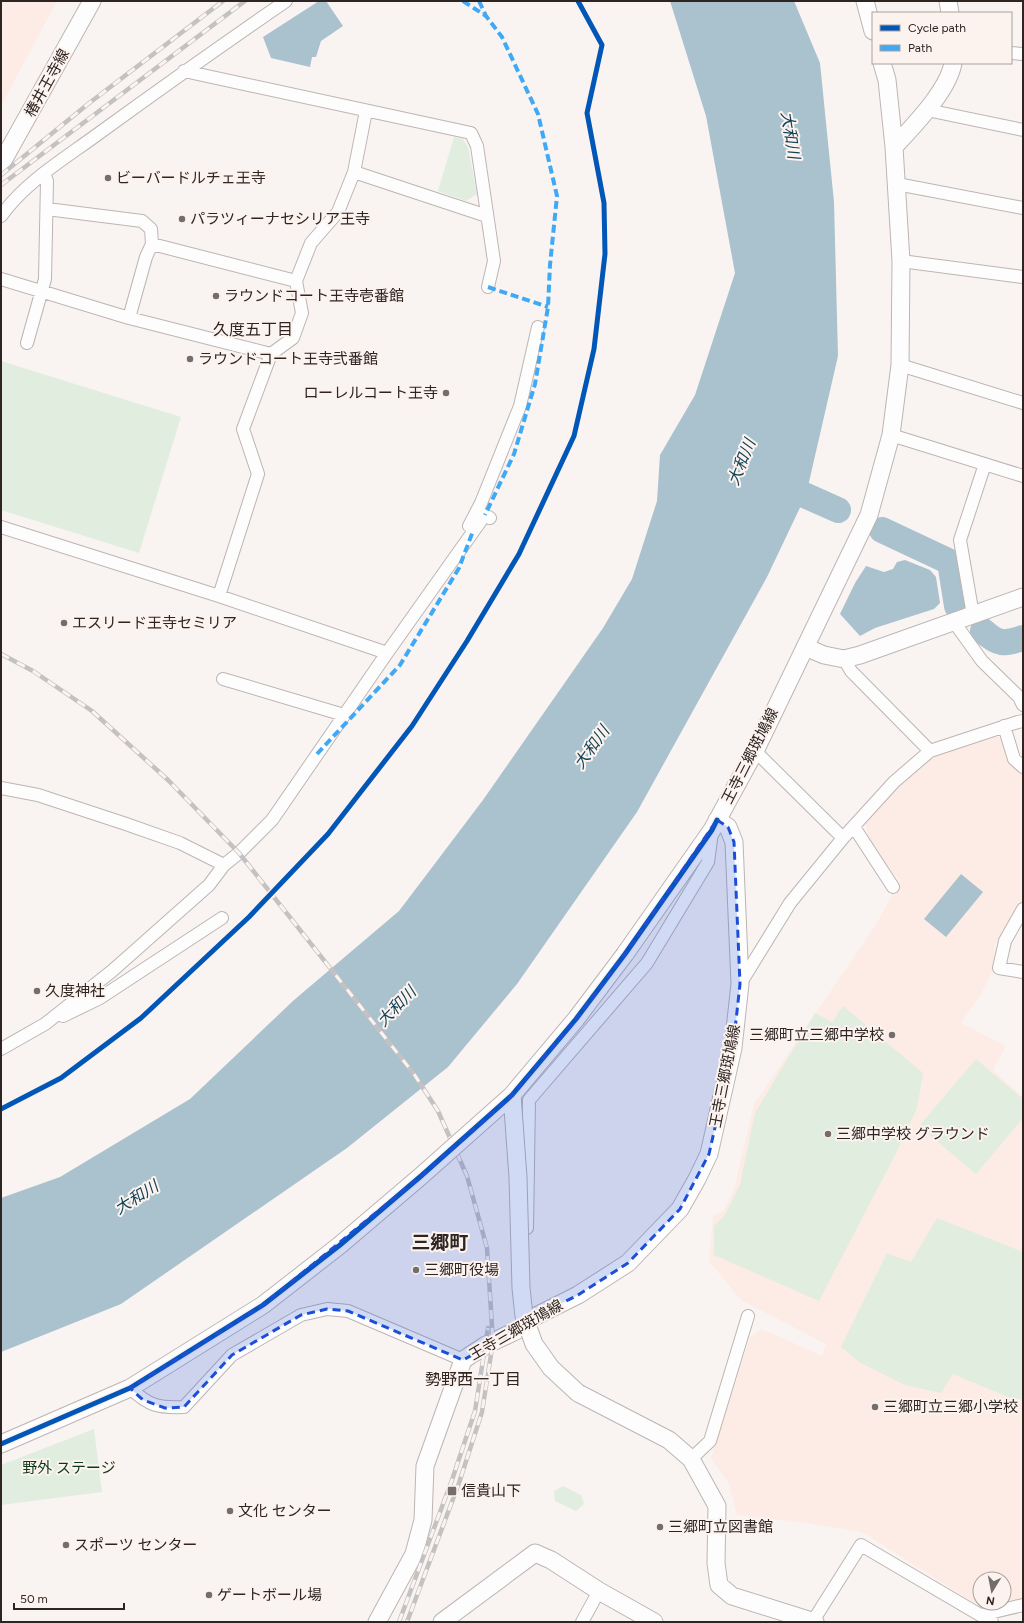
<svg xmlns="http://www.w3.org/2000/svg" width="1024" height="1623" font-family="Figtree,'Noto Sans JP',sans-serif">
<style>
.built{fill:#fcece5;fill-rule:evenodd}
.green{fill:#e1eddf}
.water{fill:#aac1ce}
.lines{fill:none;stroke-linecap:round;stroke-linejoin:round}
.river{stroke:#aac1ce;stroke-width:26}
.street-casing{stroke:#bcb5b3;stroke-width:14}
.secondary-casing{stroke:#bcb5b3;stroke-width:19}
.street{stroke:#fefdfd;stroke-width:12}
.secondary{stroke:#fefdfd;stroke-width:17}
.rail-casing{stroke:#c3c1c1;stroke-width:4.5}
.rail{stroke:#fcf3ef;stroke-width:3;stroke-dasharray:9;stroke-linecap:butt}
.secondary-bridge-casing{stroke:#bcb5b3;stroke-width:19;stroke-linecap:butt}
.secondary-bridge{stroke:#fefdfd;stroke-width:17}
.quiet{stroke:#3fa9f5;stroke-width:4;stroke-dasharray:8 4;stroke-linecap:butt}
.cycleway-casing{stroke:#fcf3ef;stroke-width:8}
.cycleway{stroke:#0057b8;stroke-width:5}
.marked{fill:#1d4ed8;fill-opacity:0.2;stroke:#1d4ed8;stroke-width:3;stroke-dasharray:8 5;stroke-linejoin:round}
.poi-dot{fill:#756d6b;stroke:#fcf3ef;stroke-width:1.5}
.labels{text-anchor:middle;stroke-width:4;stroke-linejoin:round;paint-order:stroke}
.street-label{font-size:15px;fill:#2e2522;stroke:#fcf3ef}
.poi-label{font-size:15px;fill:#2e2522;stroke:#fcf3ef;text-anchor:start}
.park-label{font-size:15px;fill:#0b3917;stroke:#fcf3ef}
.water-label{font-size:16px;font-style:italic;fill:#124258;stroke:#fcf3ef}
.neighbourhood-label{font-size:16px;fill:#2e2522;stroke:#fcf3ef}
.district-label{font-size:19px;font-weight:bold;fill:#2e2522;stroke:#fcf3ef}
</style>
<rect width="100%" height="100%" fill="#f9f4f2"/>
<path class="built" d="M 1,1 L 57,1 L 1,106 Z
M 993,736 L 1003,739 L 1010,763 L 1023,774 L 1023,901 L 995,944 L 993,969 L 981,994 L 961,1023 L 1006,1046 L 993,1070 L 1023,1097 L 1023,1598 L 994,1606 L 976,1604 L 862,1532 L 807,1523 L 737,1515 L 729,1484 L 711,1458 L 750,1337 L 762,1329 L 822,1356 L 826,1344 L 741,1300 L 709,1261 L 713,1216 L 724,1210 L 734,1189 L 754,1104 L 877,923 L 900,881 L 872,849 L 864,819 L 918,764 L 940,750 ZM 980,1579 L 1004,1579 L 1004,1603 L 980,1603 Z"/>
<path class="green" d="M 454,137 L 463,139 L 468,147 L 477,194 L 466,201 L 438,191 Z
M 1,361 L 181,417 L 139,553 L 1,510 Z
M 843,1006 L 923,1073 L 917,1108 L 895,1155 L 819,1301 L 714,1255 L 714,1226 L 725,1215 L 740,1184 L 755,1113 L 815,1013 L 832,1022 Z
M 976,1059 L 1023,1099 L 1023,1118 L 976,1174 L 919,1126 Z
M 937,1218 L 1023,1252 L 1023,1400 L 1008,1397 L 953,1374 L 941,1393 L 905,1385 L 859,1362 L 841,1347 L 887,1253 L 911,1262 Z
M 94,1429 L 102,1492 L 1,1505 L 1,1465 Z
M 563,1486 L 581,1495 L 584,1504 L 576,1511 L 555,1501 L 554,1491 Z"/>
<path class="water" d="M 319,1 L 326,1 L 343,26 L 321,41 L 316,57 L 312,57 L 310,67 L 271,58 L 263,37 Z
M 670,1 L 794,1 L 820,63 L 834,202 L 838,356 L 806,495 L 767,577 L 637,812 L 517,984 L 448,1067 L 347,1148 L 121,1304 L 1,1352 L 1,1198 L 60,1177 L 190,1099 L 294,1000 L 399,911 L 483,800 L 603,628 L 632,579 L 657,501 L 660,455 L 695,395 L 735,273 L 706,116 Z
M 905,560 L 930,570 L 936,577 L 940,603 L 934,609 L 875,628 L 860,636 L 840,614 L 855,583 L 866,566 L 884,572 L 893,569 L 897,562 Z
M 961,874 L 983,892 L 946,937 L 924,919 Z"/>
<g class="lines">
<path class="river" d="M 773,481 L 838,510
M 882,530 L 950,562 L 957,606
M 983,631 C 999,645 1003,644 1023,638"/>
<g class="street-casing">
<path id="street" d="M 1011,53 L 1023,54
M 184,71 L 471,133 L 477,146 L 494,261 L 488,287
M 927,110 L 1023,130
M 354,172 L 487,216
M 897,184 L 1023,208
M 47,209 L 142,221 L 151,229 L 152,244 L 146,257 L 129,318
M 1,216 C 25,182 64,159 98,134 C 160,89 222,45 286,1
M 152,244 L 296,281
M 901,261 L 1023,277
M 1,279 L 129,318 L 271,354
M 27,343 L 45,279 L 47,181 L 44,173
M 900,365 L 1023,403
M 891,435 L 1023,476
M 469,526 L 481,503 L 520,406 L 538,327
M 1,527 L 219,596 L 387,653
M 219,596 L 258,474 L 243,429 L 271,354 L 293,338 L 302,313 L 296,281 L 311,243 L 338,212 L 354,172 L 366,111
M 973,615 L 960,540 L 985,464
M 954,622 L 982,661 L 1019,697 L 1023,705
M 844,659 L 851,671 L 930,751
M 223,679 L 344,715
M 1004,726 L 1014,759 L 1023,767
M 755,751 L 843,838
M 1,788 L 38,795 L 126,824 L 180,843 L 224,865
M 854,827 L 893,887
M 1023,909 L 1005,941 L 999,968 L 1023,972
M 740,984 L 790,903 L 843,838 L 894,782 L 930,751 L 1018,722 L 1023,721
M 63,1016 L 100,998 L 222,918
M 1,1049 L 45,1024 L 112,971 L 209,885 L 224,865 L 239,853 L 272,820 L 387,653 L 485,515 L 490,518
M 527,1228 L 529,1100 L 647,963 L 708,862 L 712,832
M 130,1388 C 149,1406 158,1408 184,1407 L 232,1355 L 301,1315 L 327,1309 L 348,1311 L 463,1360
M 691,1459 L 710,1441 L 748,1316
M 981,1615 L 1023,1605
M 813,1621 L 861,1545 L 992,1622
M 582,1622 L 599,1591"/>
</g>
<g class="secondary-casing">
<path id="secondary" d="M 865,1 L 873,31
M 948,1 L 950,13
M 894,147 C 914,125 948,91 953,63
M 1,164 L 92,1
M 805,647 L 824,655 L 844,659 L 860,655 L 1023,597
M 625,954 L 712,830 L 755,751 L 869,515 L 891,435 L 900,365 L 901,261 L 894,147 L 887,80 L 882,63
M 578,1393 L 669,1440 L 691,1459 L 717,1506 L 716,1563 L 719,1585 L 732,1596 L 815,1622
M 1,1444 L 130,1388 L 263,1305 L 340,1245
M 377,1622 L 414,1554 L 423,1520 L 425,1466 L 463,1360 L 486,1345 L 520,1329 L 532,1318 L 578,1295 L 628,1263 L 680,1209 L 697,1179 L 709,1154 L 733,1048 L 740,984 L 734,842 L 728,827 L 717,820
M 442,1622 L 535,1553 L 551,1560 L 599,1591 L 654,1622"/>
</g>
<use href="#street" class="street"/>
<use href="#secondary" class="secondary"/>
<g class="rail-casing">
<path id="rail" d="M 1,175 L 88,104 L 223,1
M 1,185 L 245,1
M 1,654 L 33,671 L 92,711 L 168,780 L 239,853 L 414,1074 L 438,1111 L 467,1176 L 487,1248 L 493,1342 L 482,1412 L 459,1483 L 407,1622
M 399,1622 L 452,1480 L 475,1411 L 488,1328"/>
</g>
<use href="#rail" class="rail"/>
<g class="secondary-bridge-casing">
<path id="secondary-bridge" d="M 512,1095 L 518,1177 L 521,1288 L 524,1316 L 534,1344 L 551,1368 L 578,1393
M 340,1245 L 421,1176 L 512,1095 L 576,1019 L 625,954"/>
</g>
<use href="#secondary-bridge" class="secondary-bridge"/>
<path class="quiet" d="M 463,1 L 486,16 L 502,37 L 538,114 L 557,196 L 550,265 L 548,307 L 535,384 L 514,454 L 485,515
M 479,1 L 486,16
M 488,287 L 548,307
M 317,754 L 400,665 L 459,568 L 473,531"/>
<g class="cycleway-casing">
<path id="cycleway" d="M 1,1109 L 61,1078 L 141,1018 L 249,917 L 328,834 L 412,726 L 467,641 L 519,554 L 574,436 L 594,349 L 605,254 L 604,203 L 587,113 L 602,45 L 578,1
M 1,1444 L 130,1388 L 263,1305 L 340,1245 L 421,1176 L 512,1095 L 576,1019 L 625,954 L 712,830 L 717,820"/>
</g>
<use href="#cycleway" class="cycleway"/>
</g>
<path class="marked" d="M 717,820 L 728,827 L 734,842 L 740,984 L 733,1048 L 709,1154 L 680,1209 L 628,1263 L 578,1295 L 532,1318 L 520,1329 L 463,1360 L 348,1311 L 327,1309 L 301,1315 L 232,1355 L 184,1407 L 165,1408 L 143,1400 L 130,1388 L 263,1305 L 421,1176 L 512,1095 L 576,1019 L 625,954 Z"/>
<g class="poi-dot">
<circle cx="108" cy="178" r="4"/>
<circle cx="182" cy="219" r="4"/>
<circle cx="216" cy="296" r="4"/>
<circle cx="190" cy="359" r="4"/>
<circle cx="446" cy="393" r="4"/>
<circle cx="64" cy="623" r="4"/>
<circle cx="37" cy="991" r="4"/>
<circle cx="892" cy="1035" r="4"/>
<circle cx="828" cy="1134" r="4"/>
<circle cx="416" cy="1270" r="4"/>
<circle cx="875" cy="1407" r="4"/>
<rect x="447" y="1486" width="10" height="10" rx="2"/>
<circle cx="230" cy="1511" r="4"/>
<circle cx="660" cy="1527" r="4"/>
<circle cx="66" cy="1545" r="4"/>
<circle cx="209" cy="1595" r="4"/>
</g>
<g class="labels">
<g class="street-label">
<text transform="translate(47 83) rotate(-61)" y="5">椿井王寺線</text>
<text transform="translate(750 756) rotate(-63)" y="5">王寺三郷斑鳩線</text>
<text transform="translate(725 1076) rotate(-79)" y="5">王寺三郷斑鳩線</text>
<text transform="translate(516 1330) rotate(-30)" y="5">王寺三郷斑鳩線</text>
</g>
<g class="poi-label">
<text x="116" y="183">ビーバードルチェ王寺</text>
<text x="190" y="224">パラツィーナセシリア王寺</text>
<text x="224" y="301">ラウンドコート王寺壱番館</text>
<text x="198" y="364">ラウンドコート王寺弐番館</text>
<text x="438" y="398" text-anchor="end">ローレルコート王寺</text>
<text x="72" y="628">エスリード王寺セミリア</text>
<text x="45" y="996">久度神社</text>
<text x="884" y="1040" text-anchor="end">三郷町立三郷中学校</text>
<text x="836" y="1139">三郷中学校 グラウンド</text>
<text x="424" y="1275">三郷町役場</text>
<text x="883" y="1412">三郷町立三郷小学校</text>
<text x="461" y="1496">信貴山下</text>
<text x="238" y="1516">文化 センター</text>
<text x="668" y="1532">三郷町立図書館</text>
<text x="74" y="1550">スポーツ センター</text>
<text x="217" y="1600">ゲートボール場</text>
</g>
<g class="park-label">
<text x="69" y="1473">野外 ステージ</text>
</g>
<g class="water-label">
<text transform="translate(791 135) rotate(81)" y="6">大和川</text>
<text transform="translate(741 462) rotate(-68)" y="6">大和川</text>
<text transform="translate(591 747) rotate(-54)" y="6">大和川</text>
<text transform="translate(396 1006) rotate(-46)" y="6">大和川</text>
<text transform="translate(136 1197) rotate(-32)" y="6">大和川</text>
</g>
<g class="neighbourhood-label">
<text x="253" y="335">久度五丁目</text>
<text x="473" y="1385">勢野西一丁目</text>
</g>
<g class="district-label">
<text x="440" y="1249">三郷町</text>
</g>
</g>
<rect width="1024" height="1623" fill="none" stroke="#2e2522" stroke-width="4"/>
<rect x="872" y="12" width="140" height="52" fill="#fcf3ef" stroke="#aaa19d"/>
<rect x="880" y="25" width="20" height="6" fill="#0057b8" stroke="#aaa19d"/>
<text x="908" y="32" font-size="12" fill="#2e2522">Cycle path</text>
<rect x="880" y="45" width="20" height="6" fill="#3fa9f5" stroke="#aaa19d"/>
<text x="908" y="52" font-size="12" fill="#2e2522">Path</text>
<g transform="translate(992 1591) rotate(190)"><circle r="19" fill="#fcf3ef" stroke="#aaa19d"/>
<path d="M0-3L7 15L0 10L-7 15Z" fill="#756d6b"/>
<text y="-6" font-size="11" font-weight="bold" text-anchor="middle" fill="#2e2522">N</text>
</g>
<path d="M14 1603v6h110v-6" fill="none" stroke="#2e2522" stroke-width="2"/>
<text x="20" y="1603" font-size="12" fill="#2e2522" stroke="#fcf3ef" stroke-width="3" paint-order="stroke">50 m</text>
</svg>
